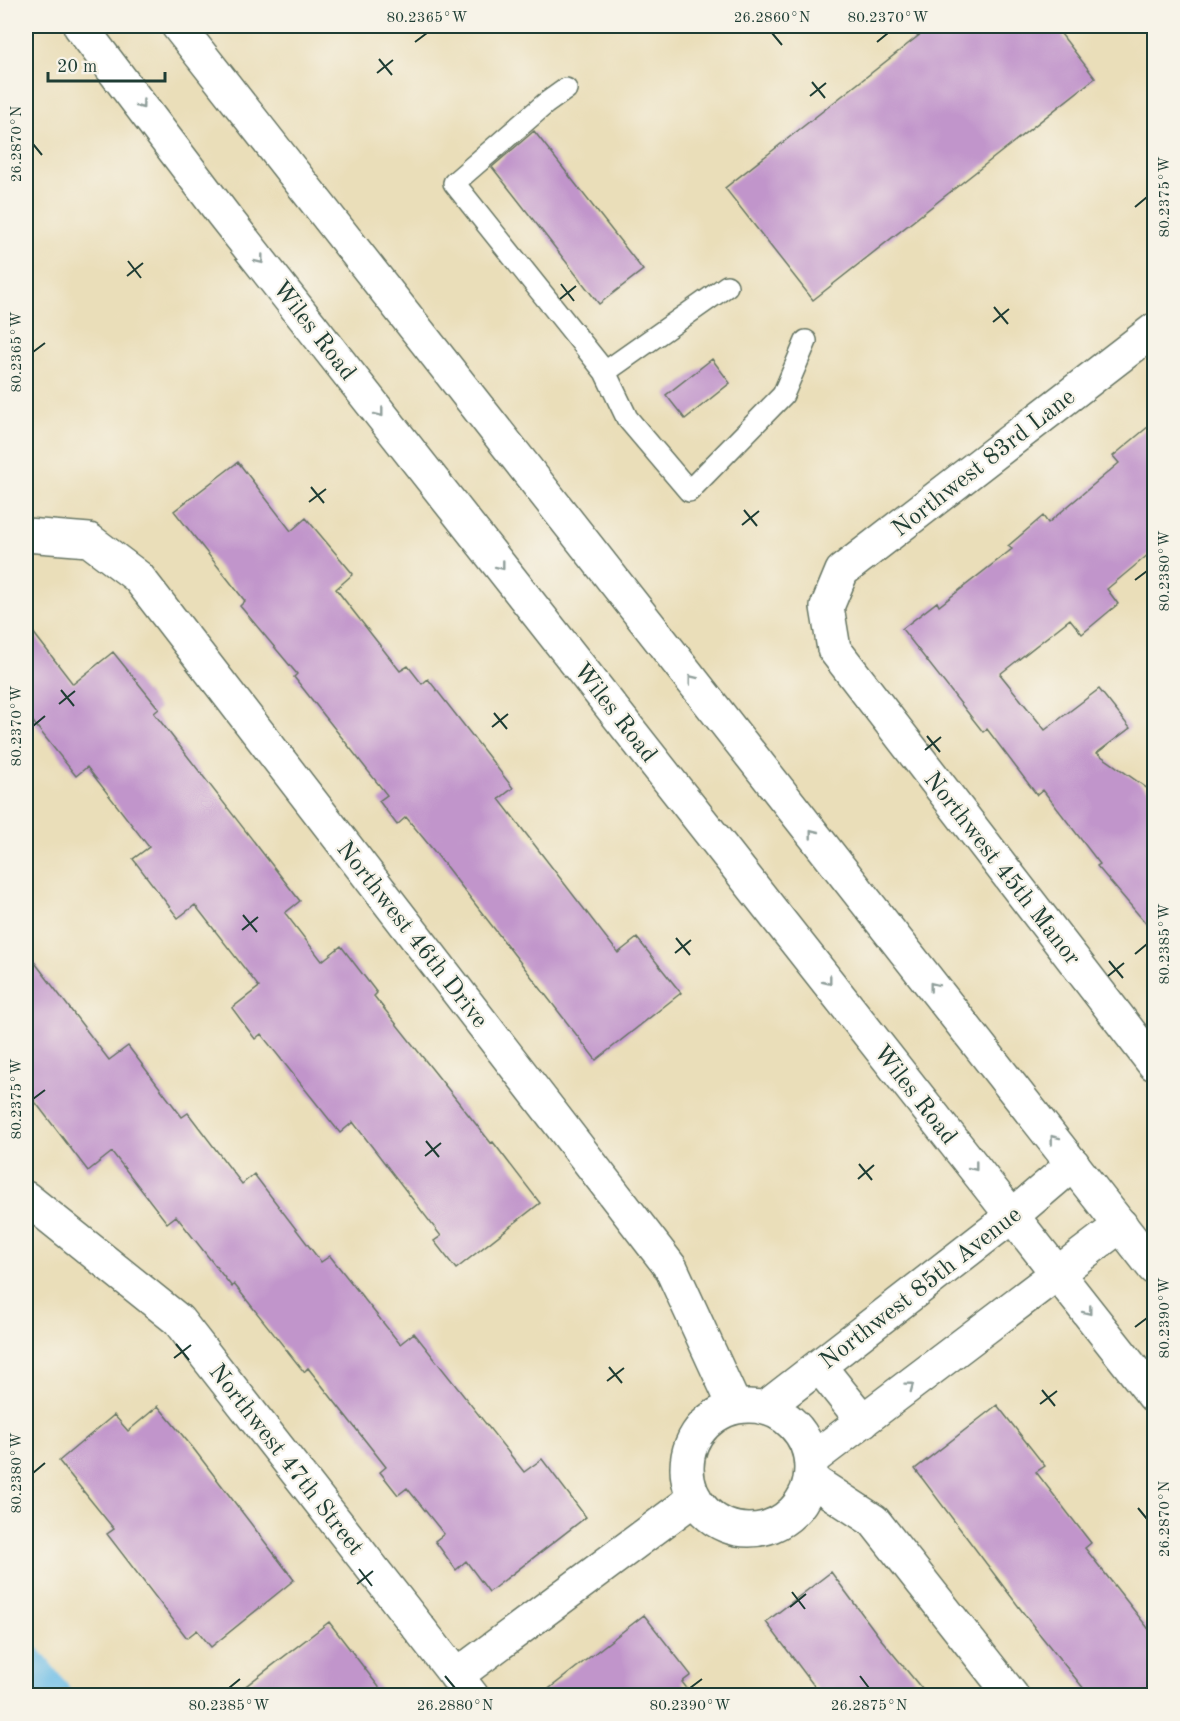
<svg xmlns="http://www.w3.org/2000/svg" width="1180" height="1721" font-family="'Old Standard TT',serif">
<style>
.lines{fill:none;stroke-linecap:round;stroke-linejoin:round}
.canal{stroke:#6cbde7;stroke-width:40}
.building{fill:#c195cb}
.lane-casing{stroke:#667563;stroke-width:24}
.street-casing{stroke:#667563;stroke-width:36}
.secondary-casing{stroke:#667563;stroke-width:36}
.lane{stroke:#fff;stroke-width:21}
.street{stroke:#fff;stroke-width:33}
.secondary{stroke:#fff;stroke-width:33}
.oneway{stroke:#8f9e9a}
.ticks{fill:none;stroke:#1f3d34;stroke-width:2}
.labels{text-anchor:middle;stroke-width:4.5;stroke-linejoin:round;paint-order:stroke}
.street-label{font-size:24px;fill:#1f3d34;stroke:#f7f3e8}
.neatline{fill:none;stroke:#1f3d34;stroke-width:2}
.ticks-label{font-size:15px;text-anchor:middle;fill:#1f3d34}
</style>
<rect width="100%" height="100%" fill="#f7f3e8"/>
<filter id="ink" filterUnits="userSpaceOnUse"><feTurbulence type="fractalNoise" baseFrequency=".0167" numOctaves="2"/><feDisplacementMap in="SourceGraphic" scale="12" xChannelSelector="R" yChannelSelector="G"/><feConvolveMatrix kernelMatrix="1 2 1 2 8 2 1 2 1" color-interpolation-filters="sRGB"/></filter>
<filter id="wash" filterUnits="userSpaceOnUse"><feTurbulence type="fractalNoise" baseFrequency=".008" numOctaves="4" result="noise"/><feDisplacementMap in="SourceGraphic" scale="24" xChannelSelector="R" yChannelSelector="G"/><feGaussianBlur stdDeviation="1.35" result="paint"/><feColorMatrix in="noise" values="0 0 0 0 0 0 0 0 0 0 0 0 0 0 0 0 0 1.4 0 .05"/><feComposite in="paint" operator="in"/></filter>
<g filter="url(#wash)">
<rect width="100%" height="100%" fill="#eadeb9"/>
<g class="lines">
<path class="canal" d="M 26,1664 L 51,1696"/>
</g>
<g id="blocks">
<path class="building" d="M 931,26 L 1055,26 L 1095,78 L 813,300 L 725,188 Z
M 534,131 L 643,270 L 599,304 L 492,167 Z
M 712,359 L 730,383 L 685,419 L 666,395 Z
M 1155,421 L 1155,549 L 1107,589 L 1118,604 L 1082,634 L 1070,619 L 1000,674 L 1045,730 L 1099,689 L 1130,728 L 1097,753 L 1155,794 L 1155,934 L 1097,866 L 1100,864 L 1043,790 L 1037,795 L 987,729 L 983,732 L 902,629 L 937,602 L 939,606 L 1012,549 L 1008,546 L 1043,516 L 1048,523 L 1119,463 L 1113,456 Z
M 238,462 L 291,531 L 306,518 L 353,574 L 336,589 L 400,671 L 408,666 L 422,684 L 428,679 L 513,788 L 499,799 L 618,953 L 637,938 L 681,993 L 596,1060 L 434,851 L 406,817 L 397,825 L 379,801 L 387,795 L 294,677 L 297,674 L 240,606 L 245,601 L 174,511 Z
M 26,623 L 73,684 L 113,652 L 159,709 L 154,713 L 300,901 L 285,913 L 322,961 L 341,946 L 377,993 L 374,996 L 491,1143 L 493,1142 L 540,1203 L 456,1269 L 434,1241 L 441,1236 L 353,1122 L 340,1133 L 261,1034 L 255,1039 L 232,1008 L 259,987 L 195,905 L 178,918 L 133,859 L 149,847 L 87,767 L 76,776 L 26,713 Z
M 26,951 L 109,1060 L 128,1046 L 182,1117 L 188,1113 L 242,1184 L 254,1174 L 321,1262 L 330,1256 L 400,1344 L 414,1333 L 524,1472 L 542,1459 L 586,1517 L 489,1592 L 466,1561 L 456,1570 L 435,1541 L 444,1534 L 407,1488 L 398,1495 L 380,1472 L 386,1467 L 308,1368 L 304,1372 L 234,1284 L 232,1287 L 176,1216 L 167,1223 L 112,1152 L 88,1171 L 26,1090 Z
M 997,1405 L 1045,1466 L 1036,1472 L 1091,1543 L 1085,1548 L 1155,1637 L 1155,1695 L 1089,1695 L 1037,1631 L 915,1469 Z
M 158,1406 L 193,1448 L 294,1580 L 211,1647 L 197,1630 L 187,1638 L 107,1534 L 114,1529 L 59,1461 L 114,1415 L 128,1431 Z
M 831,1572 L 880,1638 L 927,1695 L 821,1695 L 766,1622 Z
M 644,1615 L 691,1675 L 682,1682 L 692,1695 L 541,1695 Z
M 329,1622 L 385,1695 L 234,1695 Z"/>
</g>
</g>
<g filter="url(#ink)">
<use href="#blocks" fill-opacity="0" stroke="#667563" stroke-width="1.5"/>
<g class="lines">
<g class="lane-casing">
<path id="lane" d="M 566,89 L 545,104 L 454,183 L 605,372 L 727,286
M 605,372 L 627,418 L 689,491 L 783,395 L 806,341"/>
</g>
<g class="street-casing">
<path id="street" d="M 1154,330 L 842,571 L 827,607 L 834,649 L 1154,1064
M 26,535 L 89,540 L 138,577 L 671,1268 L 735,1407
M 26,1198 L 178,1320 L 472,1696
M 819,1366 L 863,1421
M687 1468a62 62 0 1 1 124 0a62 62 0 1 1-124 0Z
M 765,1408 L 1012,1216 L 1073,1164
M 811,1460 L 1121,1225
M 810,1479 L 874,1521 L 1012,1696
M 456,1676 L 695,1498"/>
</g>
<g class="secondary-casing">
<path id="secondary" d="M 80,26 L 222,213 L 1154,1396
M 178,26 L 1154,1268"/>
</g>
<use href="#lane" class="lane"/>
<use href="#street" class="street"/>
<use href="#secondary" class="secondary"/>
</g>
<defs><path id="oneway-chevron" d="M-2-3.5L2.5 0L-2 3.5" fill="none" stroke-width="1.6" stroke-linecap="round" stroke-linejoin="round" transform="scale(1.5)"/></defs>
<g class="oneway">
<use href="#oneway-chevron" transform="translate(141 105) rotate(53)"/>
<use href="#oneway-chevron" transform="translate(260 260) rotate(52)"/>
<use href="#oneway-chevron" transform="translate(380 413) rotate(52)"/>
<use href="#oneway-chevron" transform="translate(501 566) rotate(52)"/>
<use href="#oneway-chevron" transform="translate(692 679) rotate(-128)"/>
<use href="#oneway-chevron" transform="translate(813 833) rotate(-128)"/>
<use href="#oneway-chevron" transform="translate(828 981) rotate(52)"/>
<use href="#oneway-chevron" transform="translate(933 986) rotate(-128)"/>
<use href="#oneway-chevron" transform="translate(1054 1139) rotate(-128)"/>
<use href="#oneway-chevron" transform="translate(974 1167) rotate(52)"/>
<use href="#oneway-chevron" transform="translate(1088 1311) rotate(52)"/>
<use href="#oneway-chevron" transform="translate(910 1386) rotate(-37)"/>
</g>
</g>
<path class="ticks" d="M 772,33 L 782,45M 415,42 L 427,33M 877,42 L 888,33M 379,59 L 392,75M 377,73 L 393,60M 812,82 L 825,98M 810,96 L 826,83M 33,144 L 42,155M 1135,207 L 1147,197M 128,261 L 141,278M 127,276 L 143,263M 561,284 L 574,301M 560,299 L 576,286M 994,307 L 1008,324M 993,322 L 1009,309M 33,352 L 45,343M 311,487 L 324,503M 309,502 L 326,489M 744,510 L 757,526M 742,525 L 759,511M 1135,580 L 1147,571M 61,690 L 74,706M 59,704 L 75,691M 494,713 L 507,729M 33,726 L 45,716M 492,727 L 508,714M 927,736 L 940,752M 925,750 L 941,737M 243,915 L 257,932M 242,930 L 258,917M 676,938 L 690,955M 675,953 L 691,940M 1135,954 L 1147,944M 1109,961 L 1123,978M 1108,976 L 1124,963M 33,1099 L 45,1090M 426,1141 L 439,1157M 425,1156 L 441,1143M 859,1164 L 872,1180M 858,1179 L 874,1165M 1135,1327 L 1147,1318M 176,1344 L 189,1360M 174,1358 L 191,1345M 609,1367 L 622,1383M 607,1381 L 624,1368M 1042,1390 L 1055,1406M 1040,1404 L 1057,1391M 33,1473 L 45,1463M 1138,1508 L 1147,1519M 359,1569 L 372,1586M 357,1584 L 373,1571M 792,1592 L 805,1609M 790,1607 L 806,1594M 445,1676 L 455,1688M 860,1676 L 869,1688M 229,1688 L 240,1679M 690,1688 L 702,1679"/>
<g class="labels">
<g class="street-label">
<text transform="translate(315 330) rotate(52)" y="8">Wiles Road</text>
<text transform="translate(983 462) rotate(-38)" y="8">Northwest 83rd Lane</text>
<text transform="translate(616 712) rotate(52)" y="8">Wiles Road</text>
<text transform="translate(1003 868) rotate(52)" y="8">Northwest 45th Manor</text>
<text transform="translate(413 934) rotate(52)" y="8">Northwest 46th Drive</text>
<text transform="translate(916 1094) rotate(52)" y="8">Wiles Road</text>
<text transform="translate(920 1287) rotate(-38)" y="8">Northwest 85th Avenue</text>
<text transform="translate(287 1459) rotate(52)" y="8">Northwest 47th Street</text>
</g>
</g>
<rect width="1180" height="1721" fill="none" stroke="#f7f3e8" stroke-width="66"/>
<path d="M48 72v9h117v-9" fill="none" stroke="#1f3d34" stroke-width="3"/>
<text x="57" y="72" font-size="18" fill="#1f3d34" stroke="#f7f3e8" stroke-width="4.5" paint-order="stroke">20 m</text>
<rect x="33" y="33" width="1114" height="1655" class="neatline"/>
<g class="ticks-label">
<text x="427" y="22">80.2365°W</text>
<text x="772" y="22">26.2860°N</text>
<text x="888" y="22">80.2370°W</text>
<text transform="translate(16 144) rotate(-90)" y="5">26.2870°N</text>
<text transform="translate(1164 197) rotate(-90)" y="5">80.2375°W</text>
<text transform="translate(16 352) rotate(-90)" y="5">80.2365°W</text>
<text transform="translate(1164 571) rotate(-90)" y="5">80.2380°W</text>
<text transform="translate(16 726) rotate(-90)" y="5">80.2370°W</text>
<text transform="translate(1164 944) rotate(-90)" y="5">80.2385°W</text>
<text transform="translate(16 1099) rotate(-90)" y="5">80.2375°W</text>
<text transform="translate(1164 1318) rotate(-90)" y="5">80.2390°W</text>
<text transform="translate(16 1473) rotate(-90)" y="5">80.2380°W</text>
<text transform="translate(1164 1519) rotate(-90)" y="5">26.2870°N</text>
<text x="229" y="1710">80.2385°W</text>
<text x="455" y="1710">26.2880°N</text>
<text x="690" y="1710">80.2390°W</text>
<text x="869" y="1710">26.2875°N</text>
</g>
</svg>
